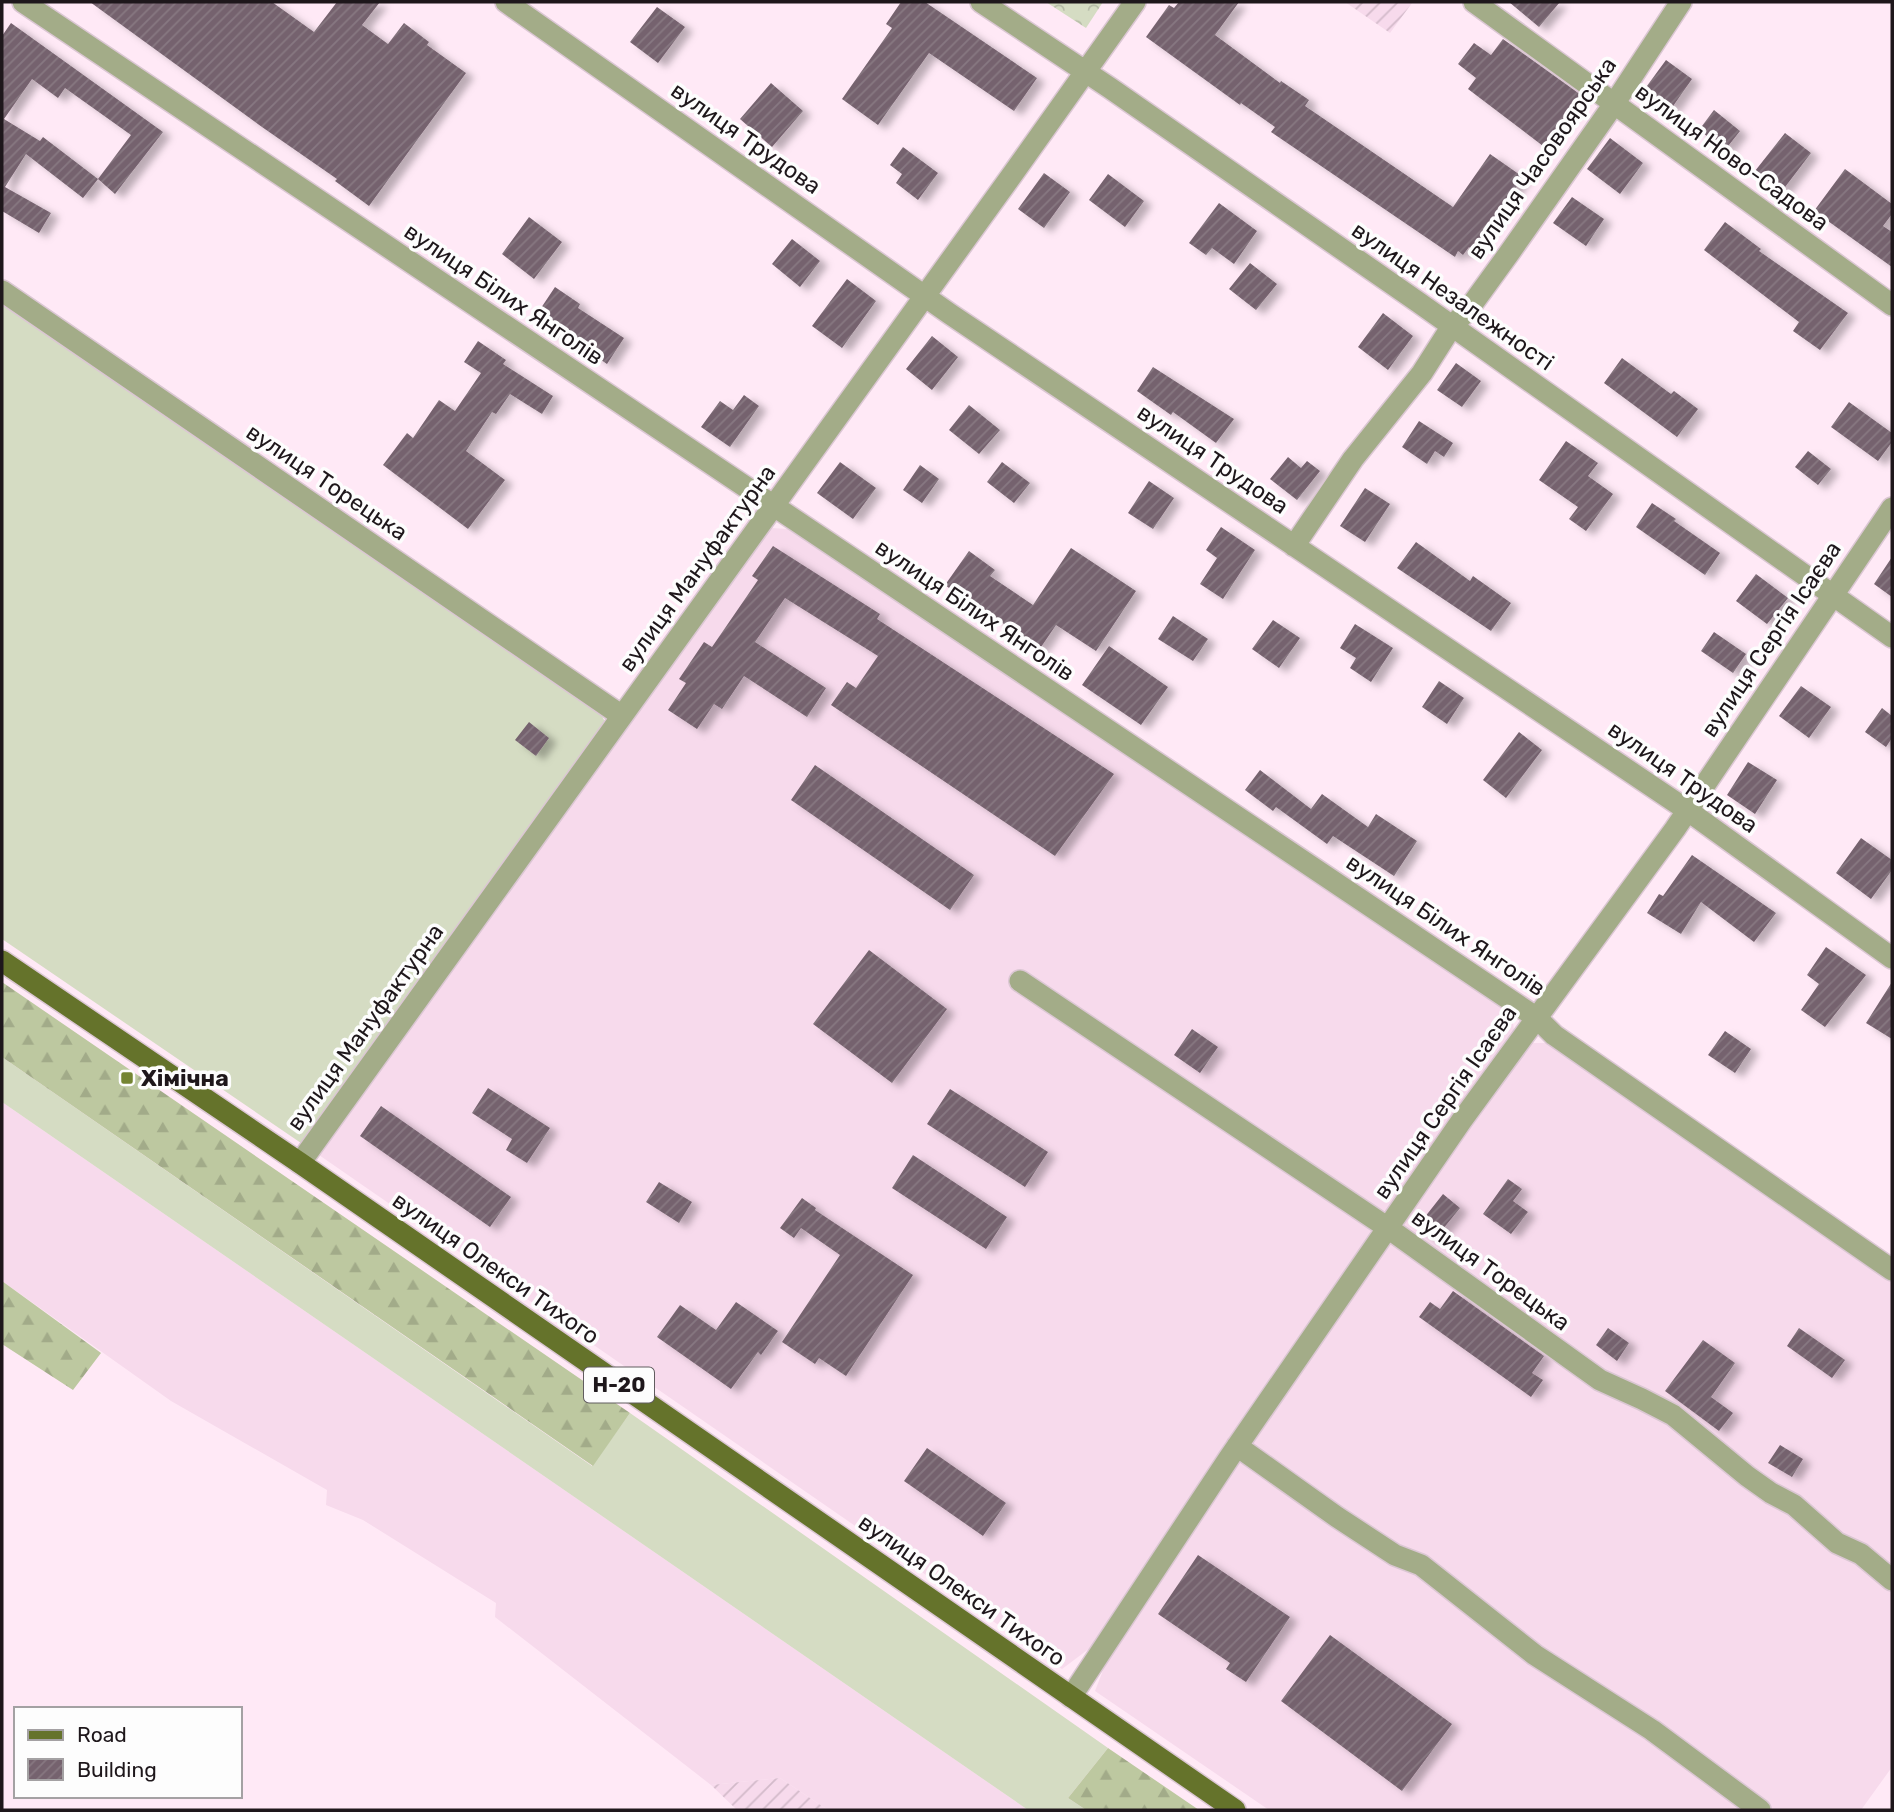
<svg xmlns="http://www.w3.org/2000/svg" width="1894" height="1812" font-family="Rubik,sans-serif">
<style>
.built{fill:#f7daec}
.industrial{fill:url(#industrial-furrows)}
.grass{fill:#d5dcc3}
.forest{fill:url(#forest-firs)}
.park{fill:url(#park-crowns)}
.building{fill:url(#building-hatch);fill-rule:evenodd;filter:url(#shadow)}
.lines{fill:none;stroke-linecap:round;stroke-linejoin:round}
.street-casing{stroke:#dbc7d3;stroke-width:24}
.primary-casing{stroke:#dbc7d3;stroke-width:24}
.street{stroke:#a3ac88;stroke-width:21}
.primary{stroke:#65732b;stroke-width:21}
.poi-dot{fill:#758533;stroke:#fdfdfd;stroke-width:2.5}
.labels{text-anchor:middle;stroke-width:7;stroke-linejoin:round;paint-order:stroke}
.shield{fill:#fdfdfd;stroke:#615c5f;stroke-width:2}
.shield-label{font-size:21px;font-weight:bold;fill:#1e171b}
.street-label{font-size:23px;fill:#1e171b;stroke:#fdfdfd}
.poi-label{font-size:23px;font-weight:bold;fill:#1e171b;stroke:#fdfdfd;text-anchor:start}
</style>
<defs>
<pattern id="industrial-furrows" width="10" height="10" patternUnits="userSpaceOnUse" patternTransform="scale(1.75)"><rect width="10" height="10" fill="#f7daec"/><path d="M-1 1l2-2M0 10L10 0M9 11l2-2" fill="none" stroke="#d3baca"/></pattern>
<pattern id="forest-firs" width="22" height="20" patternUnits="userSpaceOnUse" patternTransform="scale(1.75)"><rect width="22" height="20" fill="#bdc8a0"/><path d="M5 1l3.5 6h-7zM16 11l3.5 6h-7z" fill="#a2ab89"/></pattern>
<pattern id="park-crowns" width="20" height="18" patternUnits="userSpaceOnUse" patternTransform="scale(1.75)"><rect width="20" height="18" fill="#d5dcc3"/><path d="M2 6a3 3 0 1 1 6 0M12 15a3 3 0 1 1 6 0" fill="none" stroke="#b6bca7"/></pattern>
<pattern id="building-hatch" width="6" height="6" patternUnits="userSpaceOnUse" patternTransform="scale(1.75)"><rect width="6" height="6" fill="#75626e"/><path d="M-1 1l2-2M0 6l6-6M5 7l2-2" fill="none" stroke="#877881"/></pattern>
<filter id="shadow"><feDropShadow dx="8" dy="4.5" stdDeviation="3.5" flood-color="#0004"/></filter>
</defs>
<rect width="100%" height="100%" fill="#ffe9f6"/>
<path class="built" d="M 771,528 L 788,529 L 1512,1015 L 1514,1030 L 1454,1112 L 1090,1648 L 1062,1669 L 319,1155 Z
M 1532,1043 L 1549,1043 L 1892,1282 L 1892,1767 L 1861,1810 L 1269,1810 L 1095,1691 L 1107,1660 L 1239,1462 L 1472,1125 Z
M 2,1102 L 1028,1810 L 828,1810 L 780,1778 L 711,1785 L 495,1617 L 496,1603 L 363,1520 L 326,1505 L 327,1490 L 171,1401 L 2,1281 Z"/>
<path class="industrial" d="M 1345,2 L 1410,2 L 1412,3 L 1390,33 Z
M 780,1778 L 828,1810 L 737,1810 L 711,1785 Z"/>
<path class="grass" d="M 2,302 L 599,710 L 605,722 L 301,1143 L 2,939 Z
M 2,1057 L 592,1466 L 630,1413 L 1108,1748 L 1068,1798 L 1086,1810 L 1028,1810 L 2,1102 Z"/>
<path class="forest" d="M 2,982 L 630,1413 L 593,1466 L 2,1057 Z
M 2,1281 L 101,1353 L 73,1390 L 2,1344 Z
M 1108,1748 L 1199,1810 L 1086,1810 L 1068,1798 Z"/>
<path class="park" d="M 1046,2 L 1103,2 L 1086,28 Z"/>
<path class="building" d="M 90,2 L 272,2 L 314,32 L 337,2 L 380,2 L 362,25 L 388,44 L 404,23 L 429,42 L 427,45 L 466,73 L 369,206 L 335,181 L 337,179 L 262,127 Z
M 901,2 L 925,2 L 1037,78 L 1014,111 L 929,53 L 878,125 L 842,99 L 892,28 L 886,24 Z
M 1179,2 L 1239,2 L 1215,35 L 1280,83 L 1281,81 L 1309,100 L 1305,106 L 1453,207 L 1490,154 L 1523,177 L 1473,250 L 1469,247 L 1463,255 L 1458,251 L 1455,257 L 1271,132 L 1275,127 L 1241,103 L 1240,105 L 1146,37 L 1169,5 L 1174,8 Z
M 1509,2 L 1560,2 L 1539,27 Z
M 657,7 L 685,27 L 658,63 L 630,42 Z
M 11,23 L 163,132 L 115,194 L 98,179 L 83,198 L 26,154 L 5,187 L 51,213 L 39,233 L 2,211 L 2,36 ZM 32,79 L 58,98 L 65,88 L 131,135 L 98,179 L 43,137 L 40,141 L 4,119 Z
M 1503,39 L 1581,95 L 1543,146 L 1468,89 L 1476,78 L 1458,64 L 1474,43 L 1491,55 Z
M 1666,60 L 1692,79 L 1671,109 L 1644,90 Z
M 771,83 L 803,111 L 772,147 L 740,119 Z
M 1714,110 L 1740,131 L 1725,150 L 1699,130 Z
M 1785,133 L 1811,153 L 1782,191 L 1755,171 Z
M 1610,138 L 1643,163 L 1620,194 L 1587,169 Z
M 903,147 L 938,173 L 918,200 L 896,183 L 902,174 L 890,165 Z
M 1845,169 L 1892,204 L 1892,214 L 1883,226 L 1892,232 L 1892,267 L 1814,211 Z
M 1044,173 L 1070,192 L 1044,228 L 1018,209 Z
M 1108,174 L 1144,201 L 1125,227 L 1089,200 Z
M 1572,197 L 1604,219 L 1586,246 L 1553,223 Z
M 1219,203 L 1257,231 L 1234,264 L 1212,248 L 1206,255 L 1189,243 Z
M 529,217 L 562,242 L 534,279 L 502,254 Z
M 1725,222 L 1761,249 L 1759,251 L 1848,313 L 1820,350 L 1793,331 L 1799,322 L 1704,250 Z
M 792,239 L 820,261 L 800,287 L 772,264 Z
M 1250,263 L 1277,284 L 1256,310 L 1229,289 Z
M 847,279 L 876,301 L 842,348 L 812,326 Z
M 555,287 L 580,304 L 578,308 L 624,338 L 607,364 L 561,333 L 558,337 L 533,320 Z
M 1383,313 L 1413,336 L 1388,370 L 1358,347 Z
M 932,336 L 958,357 L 932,390 L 906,369 Z
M 478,341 L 506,360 L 503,364 L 553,396 L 542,414 L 510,394 L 496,414 L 492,412 L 466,451 L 505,480 L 468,529 L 383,465 L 407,433 L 413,438 L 439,400 L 455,411 L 481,373 L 464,362 Z
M 1622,358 L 1671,394 L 1674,391 L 1698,409 L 1677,437 L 1604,383 Z
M 1456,363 L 1481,381 L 1462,407 L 1437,390 Z
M 1153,367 L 1234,419 L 1216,443 L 1173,412 L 1171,415 L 1137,391 Z
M 744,395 L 759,406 L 730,447 L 701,427 L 720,401 L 733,410 Z
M 1849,402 L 1892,433 L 1892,442 L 1878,461 L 1831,427 Z
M 969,405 L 1000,430 L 979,454 L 949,430 Z
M 1419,421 L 1453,443 L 1444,457 L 1435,451 L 1427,464 L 1402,447 Z
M 1566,441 L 1598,463 L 1588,476 L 1613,494 L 1586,531 L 1569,519 L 1578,507 L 1539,480 Z
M 1808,451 L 1831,469 L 1818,485 L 1795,467 Z
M 1288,457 L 1301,468 L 1307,461 L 1320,471 L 1297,500 L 1270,479 Z
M 840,462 L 876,488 L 853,519 L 817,493 Z
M 1002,462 L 1030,483 L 1014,503 L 987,482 Z
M 920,465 L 939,479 L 922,503 L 903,490 Z
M 1149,481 L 1174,498 L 1153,529 L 1128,513 Z
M 1365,488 L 1390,504 L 1365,542 L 1340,526 Z
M 1652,503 L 1676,519 L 1674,521 L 1720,553 L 1705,575 L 1636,527 Z
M 1221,527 L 1255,550 L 1223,599 L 1200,584 L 1217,558 L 1206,550 Z
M 1416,542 L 1470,581 L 1473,576 L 1511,603 L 1491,631 L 1397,568 Z
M 773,546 L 880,614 L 877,619 L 1114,774 L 1055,856 L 831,705 L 847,682 L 856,688 L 878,656 L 785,598 L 755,642 L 826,688 L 807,717 L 744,676 L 722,709 L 714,704 L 697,729 L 668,710 L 686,683 L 679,679 L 704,642 L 712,647 L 758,580 L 752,576 Z
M 1071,548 L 1136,591 L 1096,651 L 1056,625 L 1039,650 L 973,601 L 971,604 L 945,585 L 969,551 L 995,570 L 990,576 L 1033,605 Z
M 1892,557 L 1892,597 L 1874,584 Z
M 1756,574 L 1788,598 L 1767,624 L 1736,601 Z
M 1173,616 L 1208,639 L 1193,661 L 1158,639 Z
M 1273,620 L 1300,638 L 1279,668 L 1252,649 Z
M 1355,624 L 1393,648 L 1371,682 L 1350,668 L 1356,658 L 1340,648 Z
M 1714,632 L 1746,654 L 1733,673 L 1701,651 Z
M 1109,646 L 1168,687 L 1141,725 L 1082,685 Z
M 1439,681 L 1464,698 L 1447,724 L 1422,707 Z
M 1801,686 L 1831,707 L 1809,738 L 1779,716 Z
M 1882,708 L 1892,716 L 1892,738 L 1886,747 L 1865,732 Z
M 529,722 L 549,738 L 536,756 L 515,740 Z
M 1519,732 L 1542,750 L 1506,798 L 1483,780 Z
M 1748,762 L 1777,780 L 1755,814 L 1727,795 Z
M 815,765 L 974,875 L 950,910 L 791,800 Z
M 1260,770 L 1311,809 L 1322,794 L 1368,827 L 1376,814 L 1417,841 L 1394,876 L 1333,836 L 1327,844 L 1276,807 L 1273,811 L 1245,790 Z
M 1861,838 L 1892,860 L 1892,870 L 1871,899 L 1836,873 Z
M 1692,855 L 1776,913 L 1754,942 L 1701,902 L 1681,934 L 1647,913 L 1659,894 L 1663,896 Z
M 1826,947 L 1866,975 L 1825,1027 L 1801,1010 L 1819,984 L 1807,975 Z
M 869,950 L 947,1009 L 892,1083 L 813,1024 Z
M 1892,982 L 1892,1039 L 1866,1023 Z
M 1192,1029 L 1218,1047 L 1200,1073 L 1174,1055 Z
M 1725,1031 L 1751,1049 L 1735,1073 L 1708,1055 Z
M 488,1088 L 550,1128 L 527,1163 L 506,1150 L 512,1139 L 472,1113 Z
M 950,1089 L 1048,1152 L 1025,1187 L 927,1124 Z
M 381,1106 L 511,1197 L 490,1227 L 360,1136 Z
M 913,1155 L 1007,1217 L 986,1249 L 892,1188 Z
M 1508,1179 L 1522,1189 L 1513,1201 L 1528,1212 L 1511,1234 L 1483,1214 Z
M 659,1182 L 692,1202 L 679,1223 L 646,1202 Z
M 1443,1194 L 1460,1208 L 1434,1240 L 1417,1227 Z
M 802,1198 L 816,1208 L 815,1210 L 913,1275 L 846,1376 L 819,1358 L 815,1364 L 782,1342 L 840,1255 L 801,1228 L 794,1238 L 780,1228 Z
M 1453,1291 L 1544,1356 L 1532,1373 L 1543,1380 L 1531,1397 L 1419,1317 L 1430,1302 L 1440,1309 Z
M 736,1302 L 778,1331 L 761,1355 L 758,1352 L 731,1389 L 657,1337 L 680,1305 L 716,1330 Z
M 1608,1328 L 1629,1343 L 1617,1361 L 1596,1345 Z
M 1799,1328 L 1845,1360 L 1832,1378 L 1787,1346 Z
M 1703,1340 L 1735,1363 L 1711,1397 L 1733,1413 L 1719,1431 L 1665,1391 Z
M 1780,1445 L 1803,1459 L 1792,1477 L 1768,1463 Z
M 927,1448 L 1006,1503 L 983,1536 L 904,1481 Z
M 1198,1555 L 1290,1617 L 1246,1682 L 1226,1669 L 1230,1663 L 1158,1614 Z
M 1330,1635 L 1452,1724 L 1402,1791 L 1281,1701 Z"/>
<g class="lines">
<g class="street-casing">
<path id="street" d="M 23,2 L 1537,1018 L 1554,1035 L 1892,1270
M 506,2 L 950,314 L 1687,810 L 1892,958
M 981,2 L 1110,88 L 1418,302 L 1892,637
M 1474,2 L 1892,305
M 2,291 L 622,716
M 1294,546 L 1353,459 L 1422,373 L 1452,326 L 1468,310 L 1510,252 L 1614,104 L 1681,2
M 1020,981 L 1388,1228 L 1600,1380 L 1642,1399 L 1673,1415 L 1747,1476 L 1771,1493 L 1794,1505 L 1837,1543 L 1861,1554 L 1892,1580
M 300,1163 L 1012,175 L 1135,2
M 1237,1446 L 1337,1517 L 1395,1555 L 1421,1565 L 1535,1655 L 1652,1730 L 1760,1810
M 1071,1697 L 1229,1458 L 1462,1120 L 1675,829 L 1892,508"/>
</g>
<g class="primary-casing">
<path id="primary" d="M 2,961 L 300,1163 L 1235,1810"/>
</g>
<use href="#street" class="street"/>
<use href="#primary" class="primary"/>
</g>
<rect class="poi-dot" x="120" y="1071" width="14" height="14" rx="3.5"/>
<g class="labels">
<rect class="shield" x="584" y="1367.5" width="70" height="35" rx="5"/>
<g class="shield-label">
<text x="619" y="1392">Н-20</text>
</g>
<g class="street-label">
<text transform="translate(746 138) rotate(35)" y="8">вулиця Трудова</text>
<text transform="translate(1732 157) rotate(36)" y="8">вулиця Ново-Садова</text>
<text transform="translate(1542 158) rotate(-55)" y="8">вулиця Часовоярська</text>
<text transform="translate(504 294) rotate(34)" y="8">вулиця Білих Янголів</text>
<text transform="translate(1453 296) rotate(35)" y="8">вулиця Незалежності</text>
<text transform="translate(1213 459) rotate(34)" y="8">вулиця Трудова</text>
<text transform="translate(327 482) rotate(34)" y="8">вулиця Торецька</text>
<text transform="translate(697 568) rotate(-54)" y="8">вулиця Мануфактурна</text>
<text transform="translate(975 610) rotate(34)" y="8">вулиця Білих Янголів</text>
<text transform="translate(1771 639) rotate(-56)" y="8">вулиця Сергія Ісаєва</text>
<text transform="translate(1683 777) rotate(35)" y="8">вулиця Трудова</text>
<text transform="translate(1446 925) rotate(34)" y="8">вулиця Білих Янголів</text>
<text transform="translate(365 1027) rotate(-54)" y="8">вулиця Мануфактурна</text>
<text transform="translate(1445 1102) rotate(-55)" y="8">вулиця Сергія Ісаєва</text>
<text transform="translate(496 1268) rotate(35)" y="8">вулиця Олекси Тихого</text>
<text transform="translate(1491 1270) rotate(36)" y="8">вулиця Торецька</text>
<text transform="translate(962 1590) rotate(35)" y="8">вулиця Олекси Тихого</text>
</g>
<g class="poi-label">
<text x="141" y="1086">Хімічна</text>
</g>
</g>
<rect width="1894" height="1812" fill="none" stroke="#1e171b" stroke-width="7"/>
<rect x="14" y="1707" width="228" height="91" fill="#fdfdfd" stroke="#a4a1a3" stroke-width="2"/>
<rect x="28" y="1730" width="35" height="10" fill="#65732b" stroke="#a4a1a3" stroke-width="2"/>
<text x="77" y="1742" font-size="21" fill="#1e171b">Road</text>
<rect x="28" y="1759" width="35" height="21" fill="url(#building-hatch)" stroke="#a4a1a3" stroke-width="2"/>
<text x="77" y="1777" font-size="21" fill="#1e171b">Building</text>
</svg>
